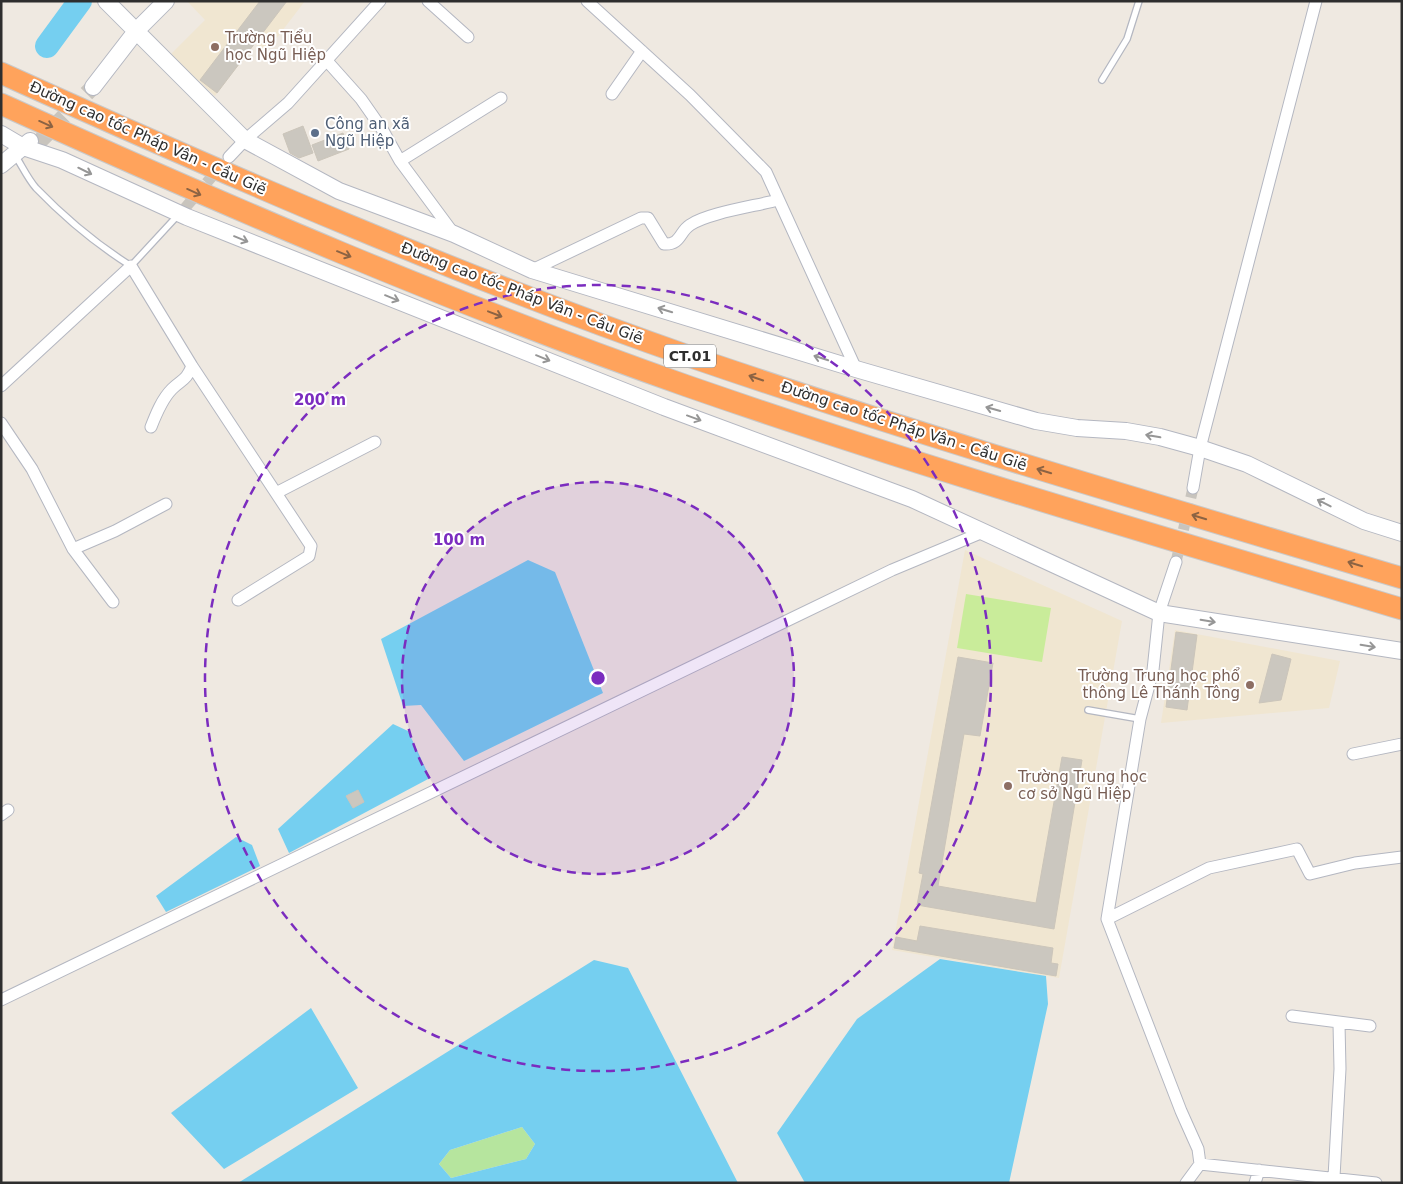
<svg xmlns="http://www.w3.org/2000/svg" width="1403" height="1184" font-family="'DejaVu Sans',sans-serif">
<style>
.education{fill:#f0e6d1}
.green{fill:#b6e59e}
.pitch{fill:#c9ec9a}
.water{fill:#75cff0;fill-rule:evenodd}
.lines{fill:none;stroke-linecap:round;stroke-linejoin:round}
.river{stroke:#75cff0;stroke-width:24}
.building{fill:#cbc7bf;stroke:#cbc5ba}
.street-tunnel{stroke:#c8c4bd;stroke-width:11;stroke-dasharray:11 5.5;stroke-linecap:butt}
.secondary-tunnel{stroke:#c8c4bd;stroke-width:16;stroke-dasharray:16 8;stroke-linecap:butt}
.lane-casing{stroke:#b4b7c1;stroke-width:8}
.street-casing{stroke:#b4b7c1;stroke-width:13}
.secondary-casing{stroke:#b4b7c1;stroke-width:18}
.highway-casing{stroke:#c9c9c9;stroke-width:23}
.lane{stroke:#fff;stroke-width:5.5}
.street{stroke:#fff;stroke-width:11}
.secondary{stroke:#fff;stroke-width:16}
.highway{stroke:#ffa35c;stroke-width:21}
.oneway{stroke:#8c6343}
.oneway2{stroke:#969696}
.ring{fill:none;stroke:#7b2cbf;stroke-width:2.5;stroke-dasharray:9 6}
.education-dot{fill:#8d6e63;stroke:#fff;stroke-width:2}
.service-dot{fill:#5c6f8a;stroke:#fff;stroke-width:2}
.labels{text-anchor:middle;stroke-width:4;stroke-linejoin:round;paint-order:stroke}
.shield{fill:#fff;stroke:#6d6d6d;stroke-width:1}
.shield-label{font-size:14px;font-weight:bold;fill:#2e2e2e}
.education-label{font-size:15px;fill:#785e54;stroke:#fff;text-anchor:start}
.service-label{font-size:15px;fill:#4e5e75;stroke:#fff;text-anchor:start}
.street-label{font-size:15px;fill:#2e2e2e;stroke:#fff}
.centre{fill:#7b2cbf;stroke:#fff;stroke-width:2.5}
.ring-label{font-size:15px;text-anchor:middle;font-weight:bold;fill:#7b2cbf;stroke:#fff;stroke-width:4;stroke-linejoin:round;paint-order:stroke}
</style>
<rect width="100%" height="100%" fill="#efe9e1"/>
<path class="education" d="M 187,1 L 305,1 L 266,52 L 255,43 L 215,96 L 170,55 L 205,20 Z
M 965,550 L 1122,621 L 1059,978 L 892,950 Z
M 1175,630 L 1340,661 L 1329,708 L 1161,723 Z"/>
<path class="green" d="M 522,1127 L 535,1144 L 526,1159 L 451,1178 L 439,1164 L 450,1150 Z"/>
<path class="pitch" d="M 966,594 L 1051,608 L 1042,662 L 957,648 Z"/>
<path class="water" d="M 528,560 L 555,572 L 603,693 L 464,761 L 421,705 L 403,706 L 381,639 Z
M 393,724 L 408,731 L 430,778 L 289,853 L 278,829 Z
M 236,837 L 252,845 L 260,866 L 166,912 L 156,896 Z
M 940,959 L 1046,976 L 1048,1004 L 1009,1183 L 805,1183 L 777,1133 L 857,1019 Z
M 594,960 L 628,968 L 738,1183 L 238,1183 ZM 522,1127 L 535,1144 L 526,1159 L 451,1178 L 439,1164 L 450,1150 Z
M 311,1008 L 358,1088 L 224,1169 L 171,1113 Z"/>
<g class="lines">
<path class="river" d="M 47,46 L 80,1"/>
</g>
<path class="building" d="M 260,1 L 287,1 L 217,93 L 200,80 Z
M 303,126 L 313,153 L 299,158 L 290,153 L 283,134 Z
M 343,133 L 349,149 L 318,161 L 312,145 Z
M 1176,632 L 1197,635 L 1187,710 L 1166,707 Z
M 1272,654 L 1291,659 L 1281,700 L 1259,703 Z
M 958,657 L 993,663 L 980,736 L 964,734 L 938,886 L 1036,903 L 1062,757 L 1082,760 L 1054,929 L 917,905 L 923,874 L 919,873 Z
M 358,790 L 364,802 L 353,808 L 346,796 Z
M 920,926 L 1053,948 L 1051,963 L 1058,964 L 1056,976 L 894,948 L 896,937 L 917,941 Z"/>
<g class="lines">
<path class="street-tunnel" d="M 185,208 L 221,166
M 1176,562 L 1193,488"/>
<path class="secondary-tunnel" d="M 36,145 L 93,87"/>
<g class="lane-casing">
<path id="lane" d="M 1102,80 L 1127,39 L 1139,1
M 15,155 C 22,166 28,179 36,188 C 65,218 96,244 131,266 L 179,214
M 1088,710 L 1140,719"/>
</g>
<g class="street-casing">
<path id="street" d="M 428,1 L 468,37
M 587,1 L 690,95 L 766,172 L 856,369
M 327,61 L 361,99 L 382,129 L 400,161 L 454,234
M 612,94 L 642,51
M 229,157 L 245,140 L 288,103 L 380,1
M 400,161 L 501,98
M 532,270 L 641,218 L 648,218 L 664,244 C 681,245 679,232 690,225 C 707,213 756,206 778,200
M 1,386 L 131,266 L 192,366 L 311,546 L 309,556 L 238,600
M 1,423 L 32,469 L 73,549 L 113,602
M 151,427 C 156,414 162,399 172,389 C 182,379 186,381 192,366
M 1193,488 L 1200,448 L 1316,1
M 276,493 L 375,442
M 73,549 L 115,531 L 166,504
M 1176,562 L 1159,613 L 1153,670 L 1140,719 L 1107,919 L 1181,1111 L 1198,1149 L 1200,1164 L 1186,1183
M 1353,754 L 1402,744
M 1,815 L 8,810
M 1107,919 L 1209,868 L 1297,849 L 1310,874 L 1355,863 L 1402,857
M 1,1000 L 892,570 L 983,532
M 1292,1016 L 1370,1026
M 1200,1164 L 1376,1183
M 1334,1177 L 1340,1069 L 1339,1024
M 1255,1183 L 1259,1170"/>
</g>
<g class="secondary-casing">
<path id="secondary" d="M 106,1 L 245,140 L 339,191 L 454,234 L 532,270 L 856,369 L 1036,421 L 1077,428 L 1126,431 L 1160,437 L 1200,448 L 1247,464 L 1364,521 L 1402,533
M 93,87 L 137,30 L 166,1
M 1,134 L 23,147 L 62,160 L 187,217 L 664,407 L 912,499 L 1159,613 L 1402,651
M 1,165 L 30,141"/>
</g>
<g class="highway-casing">
<path id="highway" d="M 1,73 C 229,176 458,276 694,358 C 927,438 1165,507 1402,578
M 1,104 C 226,206 453,304 687,386 C 923,468 1163,537 1402,609"/>
</g>
<use href="#lane" class="lane"/>
<use href="#street" class="street"/>
<use href="#secondary" class="secondary"/>
<use href="#highway" class="highway"/>
</g>
<defs><path id="oneway-shaft" d="M-6 0H5M1.5-3L5.5 0L1.5 3" fill="none" stroke-width="1.6" stroke-linecap="round" stroke-linejoin="round" transform="scale(1.25)"/></defs>
<g class="oneway">
<use href="#oneway-shaft" transform="translate(46 124) rotate(24)"/>
<use href="#oneway-shaft" transform="translate(194 192) rotate(24)"/>
<use href="#oneway-shaft" transform="translate(344 254) rotate(22)"/>
<use href="#oneway-shaft" transform="translate(495 314) rotate(21)"/>
<use href="#oneway-shaft" transform="translate(756 378) rotate(-161)"/>
<use href="#oneway-shaft" transform="translate(1044 471) rotate(-163)"/>
<use href="#oneway-shaft" transform="translate(1199 517) rotate(-163)"/>
<use href="#oneway-shaft" transform="translate(1355 564) rotate(-163)"/>
</g>
<g class="oneway2">
<use href="#oneway-shaft" transform="translate(85 171) rotate(26)"/>
<use href="#oneway-shaft" transform="translate(241 239) rotate(22)"/>
<use href="#oneway-shaft" transform="translate(392 298) rotate(22)"/>
<use href="#oneway-shaft" transform="translate(665 310) rotate(-163)"/>
<use href="#oneway-shaft" transform="translate(543 358) rotate(22)"/>
<use href="#oneway-shaft" transform="translate(821 358) rotate(-162)"/>
<use href="#oneway-shaft" transform="translate(993 409) rotate(-164)"/>
<use href="#oneway-shaft" transform="translate(694 418) rotate(20)"/>
<use href="#oneway-shaft" transform="translate(1153 436) rotate(-170)"/>
<use href="#oneway-shaft" transform="translate(1324 503) rotate(-153)"/>
<use href="#oneway-shaft" transform="translate(1208 621) rotate(9)"/>
<use href="#oneway-shaft" transform="translate(1368 646) rotate(9)"/>
</g>
<circle cx="598" cy="678" r="196" fill="#7b2cbf" fill-opacity=".12"/>
<g class="ring">
<circle cx="598" cy="678" r="196"/>
<circle cx="598" cy="678" r="393"/>
</g>
<g class="education-dot">
<circle cx="215" cy="47" r="5"/>
<circle cx="1250" cy="685" r="5"/>
<circle cx="1008" cy="786" r="5"/>
</g>
<circle class="service-dot" cx="315" cy="133" r="5"/>
<g class="labels">
<rect class="shield" x="664" y="344.5" width="52" height="23" rx="4"/>
<g class="shield-label">
<text x="690" y="361">CT.01</text>
</g>
<g class="education-label">
<text x="225" y="43">Trường Tiểu<tspan x="225" dy="17">học Ngũ Hiệp</tspan></text>
<text x="1240" y="681" text-anchor="end">Trường Trung học phổ<tspan x="1240" dy="17">thông Lê Thánh Tông</tspan></text>
<text x="1018" y="782">Trường Trung học<tspan x="1018" dy="17">cơ sở Ngũ Hiệp</tspan></text>
</g>
<g class="service-label">
<text x="325" y="129">Công an xã<tspan x="325" dy="17">Ngũ Hiệp</tspan></text>
</g>
<g class="street-label">
<text transform="translate(148 138) rotate(24)" y="5">Đường cao tốc Pháp Vân - Cầu Giẽ</text>
<text transform="translate(522 293) rotate(21)" y="5">Đường cao tốc Pháp Vân - Cầu Giẽ</text>
<text transform="translate(904 426) rotate(18)" y="5">Đường cao tốc Pháp Vân - Cầu Giẽ</text>
</g>
</g>
<circle cx="598" cy="678" r="8" class="centre"/>
<g class="ring-label">
<text x="320" y="405">200 m</text>
<text x="459" y="545">100 m</text>
</g>
<rect width="1403" height="1184" fill="none" stroke="#2e2e2e" stroke-width="5"/>
</svg>
